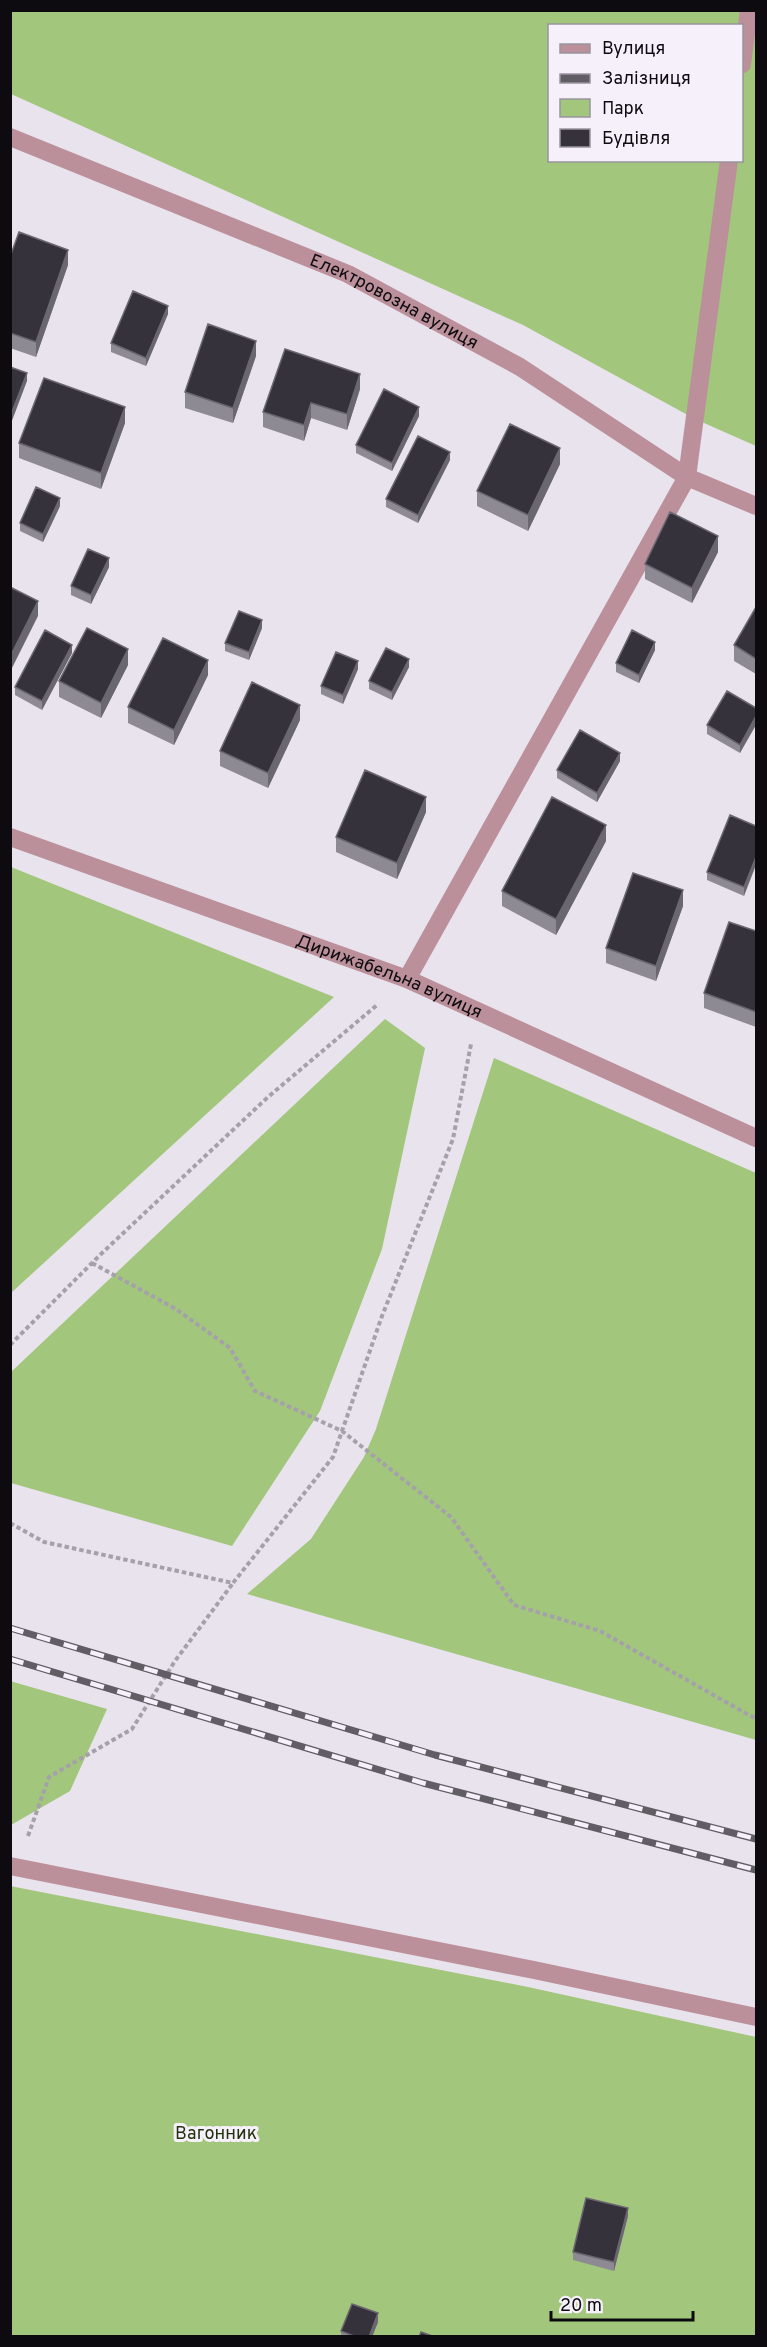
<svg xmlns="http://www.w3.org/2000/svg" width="767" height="2347" font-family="Overpass,sans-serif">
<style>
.green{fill:#a2c67c;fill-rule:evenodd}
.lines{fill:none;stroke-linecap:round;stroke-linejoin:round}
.path{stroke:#a5a1aa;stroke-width:4;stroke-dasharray:4.5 3;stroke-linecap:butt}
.service{stroke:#bb909b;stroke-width:18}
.minor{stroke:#bb909b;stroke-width:18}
.rail-casing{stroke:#615d64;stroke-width:7}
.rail{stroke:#f6f0fb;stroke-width:4.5;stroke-dasharray:14;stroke-linecap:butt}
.wall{fill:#8e8a94}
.shaded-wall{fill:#6b6770}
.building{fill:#35323b;stroke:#6b6770;stroke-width:1.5}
.labels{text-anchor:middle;stroke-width:6;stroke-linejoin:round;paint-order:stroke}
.street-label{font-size:18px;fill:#0d0b0f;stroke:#f6f0fb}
.park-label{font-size:18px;fill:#22310e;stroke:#f6f0fb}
</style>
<rect width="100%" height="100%" fill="#e8e3ed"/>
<path class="green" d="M 11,11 L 756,11 L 756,446 L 695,419 L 523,325 L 11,94 ZM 550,26 L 742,26 L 742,160 L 550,160 Z
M 11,867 L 334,997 L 11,1293 Z
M 385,1019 L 425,1048 L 382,1249 L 320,1411 L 232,1546 L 11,1483 L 11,1372 Z
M 494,1058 L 756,1173 L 756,1740 L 247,1594 L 311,1539 L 364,1457 L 376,1429 Z
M 10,1681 L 107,1709 L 70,1791 L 11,1825 Z
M 10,1886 L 528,1987 L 756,2037 L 756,2336 L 11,2336 Z"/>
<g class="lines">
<path class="path" d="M 92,1263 L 176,1309 L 230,1348 L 255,1391 L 342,1431 L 451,1517 L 514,1605 L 600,1631 L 756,1719
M 10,1345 L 101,1254 L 268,1097 L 377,1005
M 10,1523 L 44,1542 L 233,1583 L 333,1457 L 382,1316 L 453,1139 L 471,1044
M 28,1836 L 49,1777 L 132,1729 L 175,1661 L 233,1583"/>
<path class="service" d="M 10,1866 L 534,1970 L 756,2017"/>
<g class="minor">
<path d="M 742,64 L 749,10"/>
<path id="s1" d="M 10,137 L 348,274 L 520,367 L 687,477 L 756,506"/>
<path id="s2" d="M 10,837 L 407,979 L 756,1138"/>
<path d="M 407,979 L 687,477 L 729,160"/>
</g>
<g class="rail-casing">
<path id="rail" d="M 10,1628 L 435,1755 L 756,1839
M 10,1659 L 423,1783 L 756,1870"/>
</g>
<use href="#rail" class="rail"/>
</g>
<path class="wall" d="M 10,257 L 68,265 L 36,357 L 10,348 Z
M 168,314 L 146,366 L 111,352 L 111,343 Z
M 256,356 L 233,423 L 185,408 L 185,392 Z
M 360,389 L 347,430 L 311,418 L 304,441 L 263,427 L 263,412 Z
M 419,416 L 392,471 L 356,453 L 356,445 Z
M 125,423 L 101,489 L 19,458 L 19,443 Z
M 450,460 L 418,523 L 386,507 L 386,499 Z
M 560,464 L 528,531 L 477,506 L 477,491 Z
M 60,506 L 43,542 L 20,531 L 20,523 Z
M 718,552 L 692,603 L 645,579 L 645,564 Z
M 109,567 L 91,604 L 71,595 L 71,586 Z
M 756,607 L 756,674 L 734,661 L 734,645 Z
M 262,628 L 249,660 L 225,651 L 225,643 Z
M 655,650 L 639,683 L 616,672 L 616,663 Z
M 72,653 L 42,710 L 15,695 L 15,687 Z
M 128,665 L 101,718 L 59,697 L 59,681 Z
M 409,667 L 392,700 L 369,689 L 369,681 Z
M 358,669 L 343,704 L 321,694 L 321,686 Z
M 208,675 L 174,745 L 128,723 L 128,707 Z
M 756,708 L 740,753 L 707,734 L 707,725 Z
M 300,720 L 268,788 L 220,766 L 220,751 Z
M 620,761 L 597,802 L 557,778 L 557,770 Z
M 426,812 L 397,879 L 336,852 L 336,837 Z
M 756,826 L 744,896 L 707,880 L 707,872 Z
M 606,841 L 556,935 L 502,906 L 502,891 Z
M 683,906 L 656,981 L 606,963 L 606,948 Z
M 756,931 L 756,1027 L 704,1008 L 704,993 Z
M 628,2216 L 614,2271 L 573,2260 L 573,2252 Z
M 378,2322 L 372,2337 L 341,2337 L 341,2331 Z"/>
<path class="shaded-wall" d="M 68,250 L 68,265 L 36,357 L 36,342 Z
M 168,306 L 168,314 L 146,366 L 146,358 Z
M 256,341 L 256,356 L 233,423 L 233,408 Z
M 27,373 L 27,381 L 10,426 L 10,417 Z
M 360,374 L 360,389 L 347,430 L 347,414 Z
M 311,403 L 311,418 L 304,441 L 304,425 Z
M 125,407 L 125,423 L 101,489 L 101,473 Z
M 419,407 L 419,416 L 392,471 L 392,463 Z
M 560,448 L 560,464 L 528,531 L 528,515 Z
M 450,452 L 450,460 L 418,523 L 418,515 Z
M 60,498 L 60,506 L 43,542 L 43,534 Z
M 718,536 L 718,552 L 692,603 L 692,588 Z
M 109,558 L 109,567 L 91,604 L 91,595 Z
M 38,601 L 38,616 L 10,672 L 10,657 Z
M 262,620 L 262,628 L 249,660 L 249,652 Z
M 655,642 L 655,650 L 639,683 L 639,675 Z
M 72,645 L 72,653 L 42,710 L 42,701 Z
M 128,649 L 128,665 L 101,718 L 101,703 Z
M 409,659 L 409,667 L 392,700 L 392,692 Z
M 208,660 L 208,675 L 174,745 L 174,730 Z
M 358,661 L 358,669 L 343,704 L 343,695 Z
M 300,705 L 300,720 L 268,788 L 268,773 Z
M 756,716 L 756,725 L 740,753 L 740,745 Z
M 620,753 L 620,761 L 597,802 L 597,793 Z
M 426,797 L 426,812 L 397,879 L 397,863 Z
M 606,825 L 606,841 L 556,935 L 556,919 Z
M 756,857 L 756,865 L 744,896 L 744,887 Z
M 683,890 L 683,906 L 656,981 L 656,966 Z
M 628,2208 L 628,2216 L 614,2271 L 614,2262 Z
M 378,2313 L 378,2322 L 372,2337 L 369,2337 Z"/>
<path class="building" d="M 19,232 L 68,250 L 36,342 L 10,333 L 10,257 Z
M 133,291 L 168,306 L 146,358 L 111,343 Z
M 208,324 L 256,341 L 233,408 L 185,392 Z
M 285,349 L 360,374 L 347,414 L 311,403 L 304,425 L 263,412 Z
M 10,367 L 27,373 L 10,417 Z
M 44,378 L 125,407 L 101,473 L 19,443 Z
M 384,389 L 419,407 L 392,463 L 356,445 Z
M 510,424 L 560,448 L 528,515 L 477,491 Z
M 418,436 L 450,452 L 418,515 L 386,499 Z
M 36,487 L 60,498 L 43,534 L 20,523 Z
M 670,512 L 718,536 L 692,588 L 645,564 Z
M 88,549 L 109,558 L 91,595 L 71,586 Z
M 10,587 L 38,601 L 10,657 Z
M 756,607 L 756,659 L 734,645 Z
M 239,611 L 262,620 L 249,652 L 225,643 Z
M 87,628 L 128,649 L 101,703 L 59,681 Z
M 45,630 L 72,645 L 42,701 L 15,687 Z
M 632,630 L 655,642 L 639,675 L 616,663 Z
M 163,638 L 208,660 L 174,730 L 128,707 Z
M 386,648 L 409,659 L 392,692 L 369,681 Z
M 336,652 L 358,661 L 343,695 L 321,686 Z
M 252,682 L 300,705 L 268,773 L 220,751 Z
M 727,691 L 756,708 L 756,716 L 740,745 L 707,725 Z
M 580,730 L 620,753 L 597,793 L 557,770 Z
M 365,770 L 426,797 L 397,863 L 336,837 Z
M 552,797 L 606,825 L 556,919 L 502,891 Z
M 730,815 L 756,826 L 756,857 L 744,887 L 707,872 Z
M 633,873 L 683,890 L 656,966 L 606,948 Z
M 729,922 L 756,931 L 756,1012 L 704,993 Z
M 586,2198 L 628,2208 L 614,2262 L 573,2252 Z
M 352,2304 L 378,2313 L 369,2337 L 356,2337 L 341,2331 Z
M 421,2332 L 435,2337 L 419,2337 Z"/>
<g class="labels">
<g class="street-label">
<text dy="6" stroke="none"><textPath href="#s1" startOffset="418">Електровозна вулиця</textPath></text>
<text dy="6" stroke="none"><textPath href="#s2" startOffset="404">Дирижабельна вулиця</textPath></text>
</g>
<g class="park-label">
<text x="216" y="2139">Вагонник</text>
</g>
</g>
<rect width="767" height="2347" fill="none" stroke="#0d0b0f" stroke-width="24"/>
<rect x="548" y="24" width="195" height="138" fill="#f6f0fb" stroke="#99949d" stroke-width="1.5"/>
<rect x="560" y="44" width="30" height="9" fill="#bb909b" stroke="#99949d" stroke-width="1.5"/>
<text x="602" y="54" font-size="18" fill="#0d0b0f">Вулиця</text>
<rect x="560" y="74" width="30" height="9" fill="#615d64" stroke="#99949d" stroke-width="1.5"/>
<text x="602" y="84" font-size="18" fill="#0d0b0f">Залізниця</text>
<rect x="560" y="99" width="30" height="18" fill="#a2c67c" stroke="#99949d" stroke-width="1.5"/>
<text x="602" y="114" font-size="18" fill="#0d0b0f">Парк</text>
<rect x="560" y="129" width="30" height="18" fill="#35323b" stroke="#99949d" stroke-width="1.5"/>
<text x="602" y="144" font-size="18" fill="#0d0b0f">Будівля</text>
<path d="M551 2311v9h142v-9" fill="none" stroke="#0d0b0f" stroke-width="3"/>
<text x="560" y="2311" font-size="18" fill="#0d0b0f" stroke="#f6f0fb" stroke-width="4.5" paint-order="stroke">20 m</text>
</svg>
